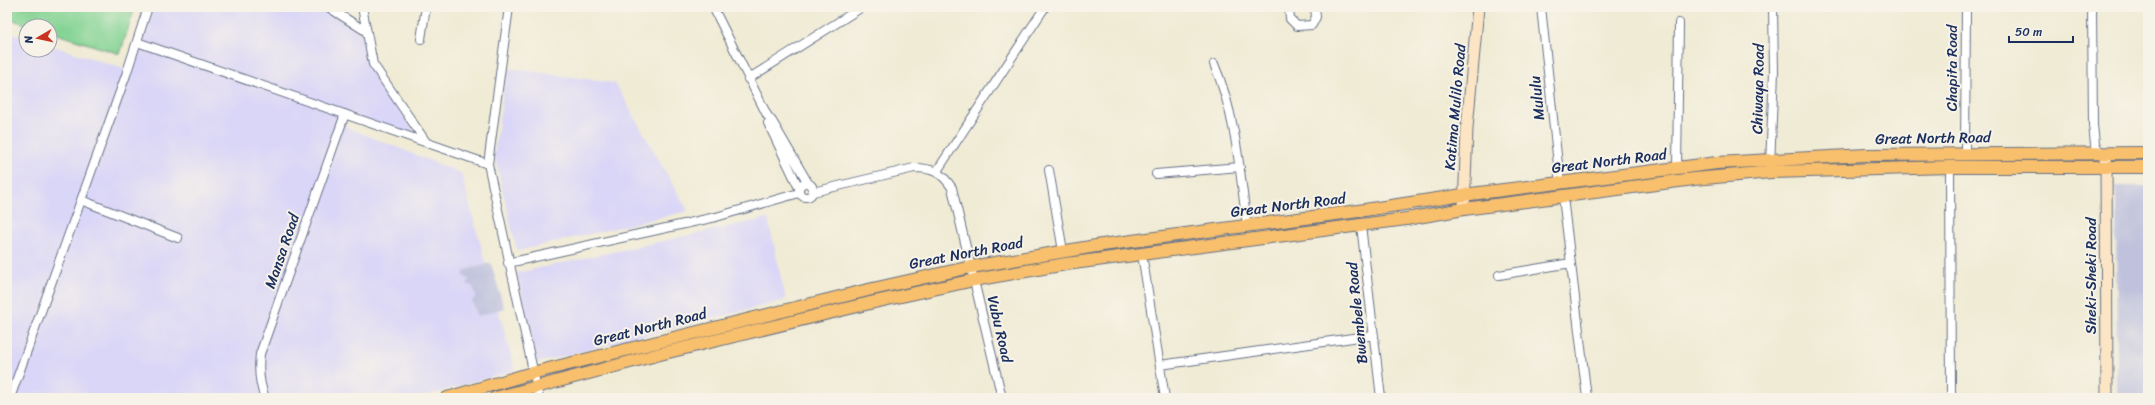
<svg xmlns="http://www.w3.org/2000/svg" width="2155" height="405" font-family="Sriracha,sans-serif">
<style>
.built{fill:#dad6f7}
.industrial{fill:#c0c2dd}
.green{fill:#83d393;stroke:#4f8178}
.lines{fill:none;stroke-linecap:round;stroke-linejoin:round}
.street-casing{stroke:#667187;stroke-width:10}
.secondary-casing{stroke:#667187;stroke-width:13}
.primary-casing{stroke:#667187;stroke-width:14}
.street{stroke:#fff;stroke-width:8}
.secondary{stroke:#fce5c4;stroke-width:11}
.primary{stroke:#f8bf6c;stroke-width:12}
.labels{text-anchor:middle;stroke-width:4;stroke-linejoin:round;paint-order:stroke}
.street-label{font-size:15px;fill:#1b2f5e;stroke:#f7f3e8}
</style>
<rect width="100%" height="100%" fill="#f7f3e8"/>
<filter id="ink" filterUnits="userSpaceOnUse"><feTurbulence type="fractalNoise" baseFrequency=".025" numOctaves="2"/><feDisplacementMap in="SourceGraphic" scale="8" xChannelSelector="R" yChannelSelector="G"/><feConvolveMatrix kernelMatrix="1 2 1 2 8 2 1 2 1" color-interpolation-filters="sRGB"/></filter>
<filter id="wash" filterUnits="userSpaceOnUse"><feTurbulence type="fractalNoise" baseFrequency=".012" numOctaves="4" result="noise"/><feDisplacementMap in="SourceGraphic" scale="16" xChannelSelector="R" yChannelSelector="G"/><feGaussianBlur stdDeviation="0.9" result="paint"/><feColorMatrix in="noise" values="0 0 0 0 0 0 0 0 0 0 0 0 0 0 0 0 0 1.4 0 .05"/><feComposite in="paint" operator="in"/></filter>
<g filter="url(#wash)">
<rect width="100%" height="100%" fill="#f0ebd4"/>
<path class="built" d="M 151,7 L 320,7 L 363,35 L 370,65 L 418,137 L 344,116 L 348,128 L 461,173 L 515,370 L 418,398 L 7,398 L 7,31 L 26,38 L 26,50 L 50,50 L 50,45 L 124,69 Z
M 507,68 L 615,83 L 688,211 L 517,251 L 494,154 Z
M 768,218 L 786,300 L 536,363 L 517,273 Z"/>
<path class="industrial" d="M 2116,186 L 2148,186 L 2148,398 L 2117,398 Z
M 491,263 L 504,308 L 477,316 L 472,301 L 476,297 L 473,287 L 467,284 L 469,279 L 463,276 L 465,270 Z"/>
<path class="green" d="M 14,7 L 135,7 L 120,54 L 50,32 L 50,26 L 31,26 L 10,19 Z"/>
</g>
<g filter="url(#ink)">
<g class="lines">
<g class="street-casing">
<path id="street" d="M 328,7 L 367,32
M 362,7 L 373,64 L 426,142
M 509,7 L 488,164 L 539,398
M 713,7 L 767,115 L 772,121 L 808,183
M 1289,7 L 1290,19 L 1297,26 L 1312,25 L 1316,17 L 1315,7
M 1541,7 L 1560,183
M 2092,7 L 2093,125 L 2095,144 L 2097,149 L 2105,153
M 421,39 L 426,7
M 137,42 L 488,164
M 1214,64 C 1236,115 1240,172 1247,226
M 748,79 L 862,7
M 768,123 L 799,188
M 1965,153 L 1966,7
M 1770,165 L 1774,72 L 1773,7
M 1950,167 L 1951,398
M 1677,168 L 1679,23
M 1049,170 L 1063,251
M 937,171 L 1045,7
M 1156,174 L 1240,167
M799 190a7 7 0 1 1 14 0a7 7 0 1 1-14 0Z
M 813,192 L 914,168 C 932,168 942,172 952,188 L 1002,398
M 1563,197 L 1587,398
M 81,200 L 178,238
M 1361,225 L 1381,398
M 1142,254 L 1165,398
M 508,263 L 716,217 L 799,193
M 1499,275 L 1571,263
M 1160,365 L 1374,335
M 10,398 L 126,75 L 148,7
M 265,398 C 259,383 258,370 260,354 L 345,114"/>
</g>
<g class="secondary-casing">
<path id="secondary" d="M 2106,154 L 2107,398
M 1464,209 L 1467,128 L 1478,7"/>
</g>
<g class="primary-casing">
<path id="primary" d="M 447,398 L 532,373 L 868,290 L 971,267 L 1102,245 L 1358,211 L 1463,195 L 1717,163 L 1866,155 L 2148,153
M 495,398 L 660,354 L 870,303 L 974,280 L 1066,264 L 1406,219 L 1464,209 L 1694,179 L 1771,172 L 1950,167 L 2148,167"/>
</g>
<use href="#street" class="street"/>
<use href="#secondary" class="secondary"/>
<use href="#primary" class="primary"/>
</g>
</g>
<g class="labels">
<g class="street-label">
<text transform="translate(1952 68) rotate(-90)" y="5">Chapita Road</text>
<text transform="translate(1758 89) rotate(-89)" y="5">Chiwaya Road</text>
<text transform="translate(1537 98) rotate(-96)" y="5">Mululu</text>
<text transform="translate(1455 107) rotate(-85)" y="5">Katima Mulilo Road</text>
<text transform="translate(1933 138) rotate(-1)" y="5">Great North Road</text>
<text transform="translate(1609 161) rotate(-7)" y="5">Great North Road</text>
<text transform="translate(1288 205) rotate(-7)" y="5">Great North Road</text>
<text transform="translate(282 251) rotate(-71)" y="5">Mansa Road</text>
<text transform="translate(966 253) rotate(-11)" y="5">Great North Road</text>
<text transform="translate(2091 276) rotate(-90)" y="5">Sheki-Sheki Road</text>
<text transform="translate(1357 313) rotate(-96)" y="5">Bwembele Road</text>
<text transform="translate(650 327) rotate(-14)" y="5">Great North Road</text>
<text transform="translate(1000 329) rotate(77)" y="5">Vubu Road</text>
</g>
</g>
<rect width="2155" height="405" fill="none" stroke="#f7f3e8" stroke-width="24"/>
<g transform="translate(38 38) rotate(261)"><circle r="19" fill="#f7f3e8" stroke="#9fa5b1"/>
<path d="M0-3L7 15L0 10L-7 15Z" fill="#c8321e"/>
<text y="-6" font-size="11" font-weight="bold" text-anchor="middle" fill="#1b2f5e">N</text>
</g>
<path d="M2009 36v6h64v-6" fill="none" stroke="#1b2f5e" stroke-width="2"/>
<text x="2015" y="36" font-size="12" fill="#1b2f5e" stroke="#f7f3e8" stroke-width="3" paint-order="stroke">50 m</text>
</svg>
